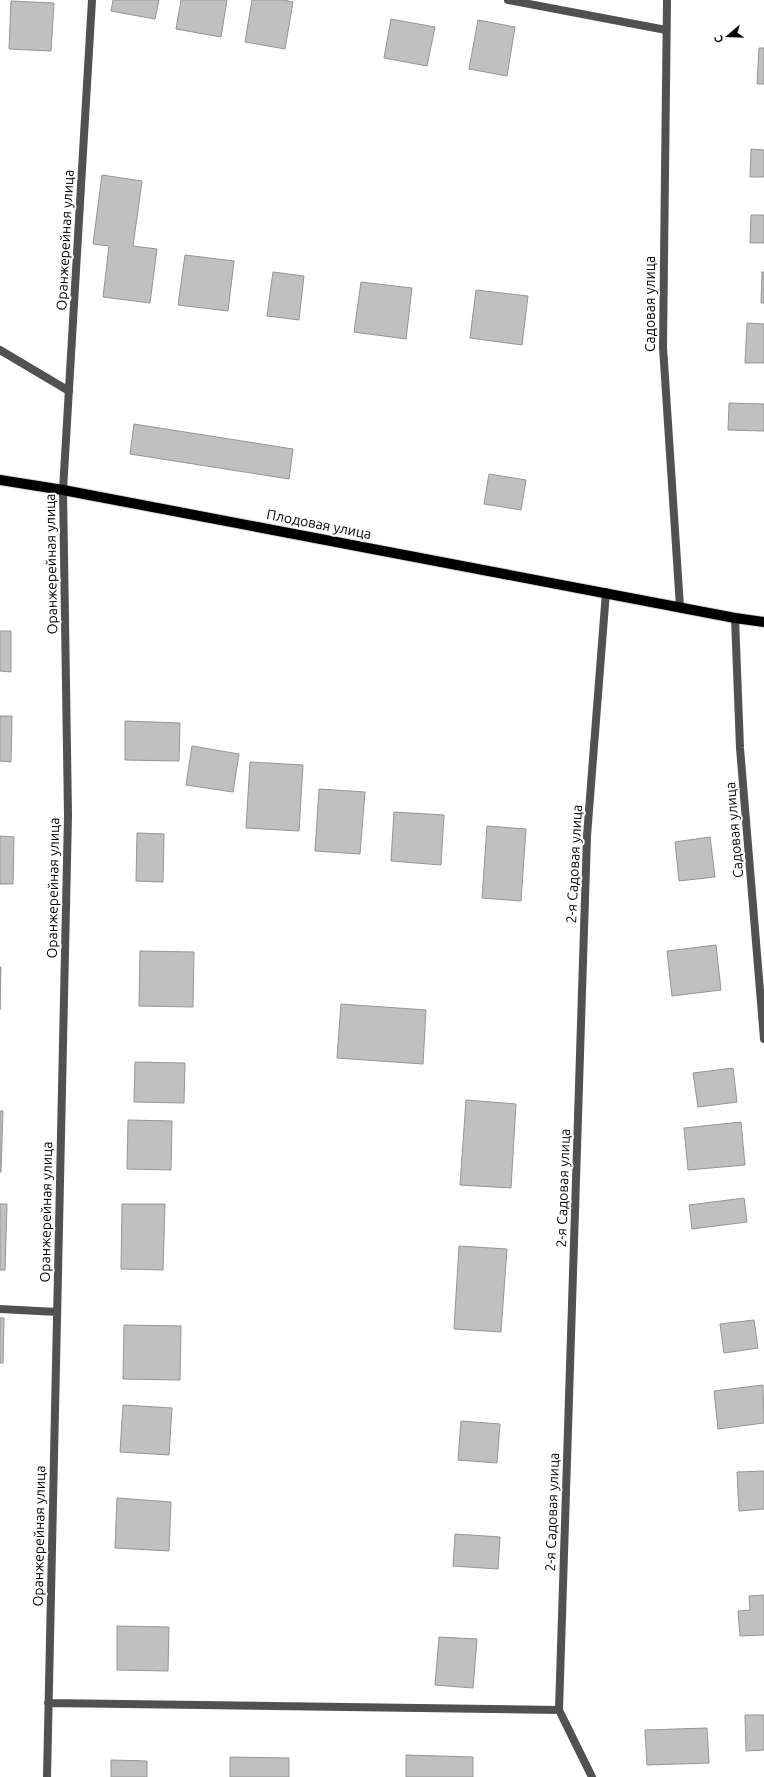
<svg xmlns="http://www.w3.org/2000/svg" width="764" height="1777" font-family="Ubuntu,sans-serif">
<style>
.building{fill:#c0c0c0;stroke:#959595}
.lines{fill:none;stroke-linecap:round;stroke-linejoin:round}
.primary-casing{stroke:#dbdbdb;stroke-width:12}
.lane{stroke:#515151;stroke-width:8}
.street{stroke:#515151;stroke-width:8}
.primary{stroke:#000;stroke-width:10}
.labels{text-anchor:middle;stroke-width:4;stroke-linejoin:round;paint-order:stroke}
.street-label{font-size:14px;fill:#000;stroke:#fff}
</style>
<rect width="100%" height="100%" fill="#fff"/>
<path class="building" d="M 113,0 L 159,0 L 155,19 L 111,11 Z
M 181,0 L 227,0 L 221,37 L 176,29 Z
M 252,0 L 283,0 L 293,2 L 285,49 L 245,42 Z
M 11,1 L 54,3 L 51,51 L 9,49 Z
M 391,19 L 435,27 L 427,66 L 384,58 Z
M 478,20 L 515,27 L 507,76 L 469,69 Z
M 759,48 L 764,48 L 764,84 L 757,84 Z
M 751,149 L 764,150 L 764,177 L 750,177 Z
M 102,175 L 142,181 L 133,246 L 157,249 L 150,303 L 103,297 L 109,246 L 93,244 Z
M 751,215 L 764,215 L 764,243 L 750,243 Z
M 185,255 L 234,261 L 228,311 L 178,305 Z
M 273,272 L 304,276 L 299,320 L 267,316 Z
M 762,272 L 764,272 L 764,303 L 761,303 Z
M 361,282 L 412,288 L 406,339 L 354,332 Z
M 476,290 L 528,296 L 522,345 L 470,338 Z
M 747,323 L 764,324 L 764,363 L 745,363 Z
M 729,403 L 764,404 L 764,431 L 728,430 Z
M 134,424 L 293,449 L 289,479 L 130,454 Z
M 489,474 L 526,480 L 521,510 L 484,504 Z
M 0,631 L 11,631 L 11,672 L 0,671 Z
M 0,716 L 12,716 L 11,762 L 0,761 Z
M 125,721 L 180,723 L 179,761 L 125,760 Z
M 192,746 L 239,754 L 233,792 L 186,785 Z
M 250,762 L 303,765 L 299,831 L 246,828 Z
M 319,789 L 365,792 L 360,854 L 315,851 Z
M 394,812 L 444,815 L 441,865 L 391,861 Z
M 487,826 L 526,829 L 521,901 L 482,898 Z
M 137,833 L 164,834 L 163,882 L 136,881 Z
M 0,836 L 14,837 L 13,884 L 0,884 Z
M 710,837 L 715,877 L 679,881 L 675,842 Z
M 716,945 L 721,990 L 672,996 L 667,951 Z
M 140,951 L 194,952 L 193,1007 L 139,1006 Z
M 0,967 L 1,967 L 0,1010 Z
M 341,1004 L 426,1010 L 423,1064 L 337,1058 Z
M 135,1062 L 185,1063 L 184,1103 L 134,1102 Z
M 733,1068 L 737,1102 L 698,1107 L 693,1073 Z
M 466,1100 L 516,1104 L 511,1188 L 460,1185 Z
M 0,1111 L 3,1111 L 1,1172 L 0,1172 Z
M 128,1120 L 172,1121 L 171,1170 L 127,1169 Z
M 741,1122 L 745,1165 L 688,1170 L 684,1128 Z
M 744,1198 L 747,1222 L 692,1229 L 689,1205 Z
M 0,1204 L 7,1204 L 5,1270 L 0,1270 Z
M 122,1204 L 165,1204 L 163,1270 L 121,1269 Z
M 459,1246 L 507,1249 L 501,1332 L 454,1329 Z
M 0,1318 L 4,1318 L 3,1363 L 0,1363 Z
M 754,1320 L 758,1348 L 724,1353 L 720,1324 Z
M 124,1325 L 181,1326 L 180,1380 L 123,1379 Z
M 763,1385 L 764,1423 L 718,1429 L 714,1391 Z
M 123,1405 L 172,1408 L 169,1455 L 120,1452 Z
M 461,1421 L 500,1424 L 497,1463 L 458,1460 Z
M 764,1471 L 764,1509 L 739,1511 L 737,1472 Z
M 117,1498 L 171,1502 L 169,1551 L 115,1548 Z
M 455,1534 L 500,1537 L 498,1569 L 453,1566 Z
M 764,1595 L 764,1635 L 740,1636 L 738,1611 L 750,1610 L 749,1596 Z
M 117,1626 L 169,1627 L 168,1671 L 117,1670 Z
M 439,1637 L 477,1639 L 473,1688 L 435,1685 Z
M 745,1715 L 764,1715 L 764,1750 L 746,1751 Z
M 707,1728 L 709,1763 L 647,1765 L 645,1730 Z
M 406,1755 L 473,1757 L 473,1777 L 406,1777 Z
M 230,1757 L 289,1758 L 289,1777 L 230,1777 Z
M 111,1760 L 147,1761 L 147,1777 L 111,1777 Z"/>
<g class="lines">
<g class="primary-casing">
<path id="primary" d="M 0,480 L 63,490 L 735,618 L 764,622"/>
</g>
<path class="lane" d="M 0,350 L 69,391"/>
<path class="street" d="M 508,0 L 666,30
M 667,0 L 663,347 L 680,607
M 735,618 L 740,748 L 764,1039
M 0,1309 L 57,1312
M 48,1703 L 559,1710
M 47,1777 L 68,815 L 63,490 L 92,0
M 592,1777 L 559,1710 L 587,836 L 606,592"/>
<use href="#primary" class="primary"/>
</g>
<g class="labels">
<g class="street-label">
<text transform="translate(65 240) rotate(-87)" y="5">Оранжерейная улица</text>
<text transform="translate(650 304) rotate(-90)" y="5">Садовая улица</text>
<text transform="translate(319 524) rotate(11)" y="5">Плодовая улица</text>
<text transform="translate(51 564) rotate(-91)" y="5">Оранжерейная улица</text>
<text transform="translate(734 830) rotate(-95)" y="5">Садовая улица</text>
<text transform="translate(574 864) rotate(-87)" y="5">2-я Садовая улица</text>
<text transform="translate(53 888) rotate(-89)" y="5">Оранжерейная улица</text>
<text transform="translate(563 1188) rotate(-88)" y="5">2-я Садовая улица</text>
<text transform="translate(46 1212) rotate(-89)" y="5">Оранжерейная улица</text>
<text transform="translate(552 1512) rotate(-88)" y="5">2-я Садовая улица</text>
<text transform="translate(39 1536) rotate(-89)" y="5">Оранжерейная улица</text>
</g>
</g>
<g transform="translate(728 36) rotate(251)" stroke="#ffffff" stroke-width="3" paint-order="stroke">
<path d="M0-3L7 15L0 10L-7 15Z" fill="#000000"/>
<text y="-6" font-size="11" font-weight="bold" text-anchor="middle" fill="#000000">С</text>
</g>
</svg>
